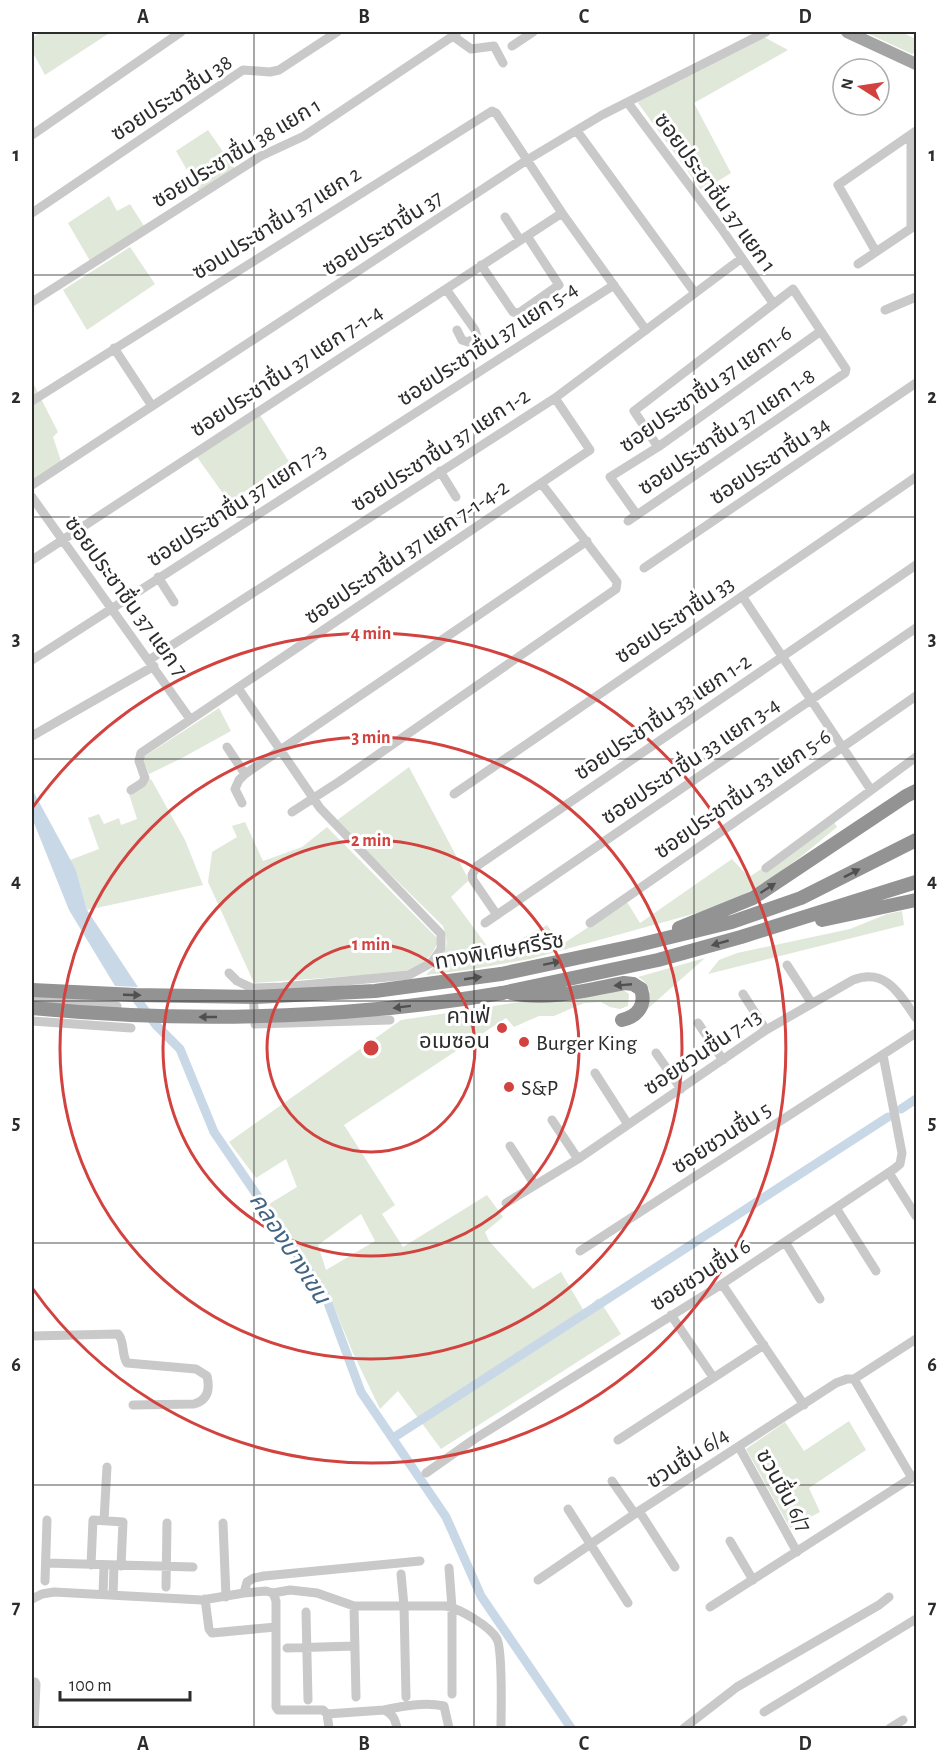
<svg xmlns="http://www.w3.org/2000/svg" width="948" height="1760" font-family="'Alegreya Sans','Noto Sans Thai',sans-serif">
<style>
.green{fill:#e0e8da;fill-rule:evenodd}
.water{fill:#c8d8e6}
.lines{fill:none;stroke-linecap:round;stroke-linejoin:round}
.canal{stroke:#c8d8e6;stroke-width:9}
.minor{stroke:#c9c9c9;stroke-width:9}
.major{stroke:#a4a4a4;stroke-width:12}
.highway{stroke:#939393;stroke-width:14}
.highway-bridge{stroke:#939393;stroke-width:14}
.oneway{fill:#505050}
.grid{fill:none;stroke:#2c2c2c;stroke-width:1.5;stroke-opacity:0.55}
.ring{fill:none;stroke:#d2423e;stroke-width:3}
.poi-dot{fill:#d2423e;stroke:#fff;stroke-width:2}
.labels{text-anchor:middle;stroke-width:6;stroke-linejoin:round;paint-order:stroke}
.street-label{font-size:22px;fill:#2c2c2c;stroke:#fff}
.poi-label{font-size:22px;fill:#2c2c2c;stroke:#fff;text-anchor:start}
.water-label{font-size:24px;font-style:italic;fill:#436584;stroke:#fff}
.centre{fill:#d2423e;stroke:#fff;stroke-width:3}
.ring-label{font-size:18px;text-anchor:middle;font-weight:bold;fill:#d2423e;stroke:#fff;stroke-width:6;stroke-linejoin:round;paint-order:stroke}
.neatline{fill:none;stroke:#2c2c2c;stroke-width:2}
.grid-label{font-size:20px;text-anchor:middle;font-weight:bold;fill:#2c2c2c}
</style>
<rect width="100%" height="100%" fill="#fff"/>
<path class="green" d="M 41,32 L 111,32 L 45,75 L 32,51 L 32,38 Z
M 865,32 L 901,32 L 916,39 L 916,52 L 912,54 Z
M 764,37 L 788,50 L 694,103 L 731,173 L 702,191 L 638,103 L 639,100 Z
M 208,130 L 235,169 L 199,191 L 176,151 Z
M 109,196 L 117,211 L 130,204 L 144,226 L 90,261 L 68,223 Z
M 130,247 L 155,284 L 87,330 L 63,290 Z
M 32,381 L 58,432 L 53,437 L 61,461 L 32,481 Z
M 260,415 L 289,462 L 229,502 L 197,457 Z
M 219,708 L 231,731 L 182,758 L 149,774 L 142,758 Z
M 409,767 L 469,880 L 451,897 L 493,954 L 547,925 L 561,945 L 627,902 L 640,923 L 732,859 L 749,877 L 834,822 L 837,827 C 796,861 765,887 715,908 L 530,959 L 467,970 L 426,975 C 443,957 452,951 443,926 L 336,821 Z
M 151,779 L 185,840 L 203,885 L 87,910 L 76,870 L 70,860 L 99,849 L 88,818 L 99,814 L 104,824 L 119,818 L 121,825 L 137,819 L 129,794 Z
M 245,822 L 263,861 L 302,847 L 327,827 L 438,939 C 434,957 423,963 408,972 L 254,983 L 208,882 L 212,852 L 237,837 L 232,826 Z
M 902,911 L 904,925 L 708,974 L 719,960 L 737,953 L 850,929 L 887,914 Z
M 705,958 L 644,1012 L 650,991 L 644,981 L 638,977 Z
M 619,987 L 629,994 L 628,1006 L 620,1009 L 610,1007 L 601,1002 L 584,1003 L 554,1016 L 539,1016 L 514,1027 L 506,1018 L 344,1125 L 395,1205 L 382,1214 L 403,1247 L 487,1195 L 503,1217 L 485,1232 L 489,1241 L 533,1289 L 561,1272 L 584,1311 L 598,1298 L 621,1334 L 441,1449 L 398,1391 L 380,1409 L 353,1353 L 328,1292 L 269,1204 L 297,1187 L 286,1159 L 256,1178 L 229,1142 L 401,1020 ZM 361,1214 L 375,1241 L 326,1270 L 318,1245 Z
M 849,1421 L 866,1450 L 809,1488 L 820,1512 L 790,1528 L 746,1449 L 785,1422 L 804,1451 Z"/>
<path class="water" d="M 32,789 L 76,870 L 87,910 L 138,987 L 115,986 L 69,910 L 32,818 Z"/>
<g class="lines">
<path class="canal" d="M 132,993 L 156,1025 L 180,1049 L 214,1132 L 325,1295 L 361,1392 L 446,1517 L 481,1596 L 571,1728
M 901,1109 L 916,1099
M 393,1438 L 888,1117"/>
<path class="minor" d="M 453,36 L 471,49 L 494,46 L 503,63
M 512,46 L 533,32
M 628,103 L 721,228 L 773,303
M 577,131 L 695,293
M 32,135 L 181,32
M 32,213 L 243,70 L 270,72 L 279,70 L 337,32
M 505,217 L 520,240
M 911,228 L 911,135
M 876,252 L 838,185 L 916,131
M 858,264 L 916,225
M 481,265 L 513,312 L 519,313 L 559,285 L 527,236
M 446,289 L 475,330 L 477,337 L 468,342 L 462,340 L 457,330
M 32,302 L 261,156 L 304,136 L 456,34 L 457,32
M 885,310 L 916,297
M 114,348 L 152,406
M 32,401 L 492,111 L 496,113 L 562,213 L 646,330
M 440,471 L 456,497
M 32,485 L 527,160 L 602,115 L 766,32
M 32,497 L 190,719
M 637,515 L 610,477 L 658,447 L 821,331
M 628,521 L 845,373 L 846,369 L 793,289 L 634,411 L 658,447
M 32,560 L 562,213
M 644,568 L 916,383
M 158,577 L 174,602
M 742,596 L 871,790
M 32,660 L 614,285
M 149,660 L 555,398 L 742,258
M 32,736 L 154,666
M 227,747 L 245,774
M 131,790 L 142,783 L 145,778 L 139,761 L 141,753 L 590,450 L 555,398
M 454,794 L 916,477
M 242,803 L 235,789 L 239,780 L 245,774 L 587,541
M 292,812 L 340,781 L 616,589 L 617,582 L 541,483
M 766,868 L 916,757
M 497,915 L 473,880 L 472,875 L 477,866 L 916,565
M 485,923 L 916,628
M 590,923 L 916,696
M 787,965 L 811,1002
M 229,973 L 237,981 L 252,988 L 282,987 L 409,975 L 431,963 L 441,949 L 441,934 L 320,808 L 238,688
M 253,993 L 255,1024 L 390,1020
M 743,994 L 766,1030
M 32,997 L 117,1006
M 32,1021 L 131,1028
M 698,1023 L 723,1060
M 656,1053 L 681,1089
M 595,1073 L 627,1123
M 552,1120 L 578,1159
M 510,1146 L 535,1185
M 889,1173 L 916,1216
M 506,1203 L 578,1159 L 766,1030 L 853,980 C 886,967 900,995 916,1018
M 836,1208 L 876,1271
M 785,1242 L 820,1299
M 580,1251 L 916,1033
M 722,1284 L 804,1405
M 671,1315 L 713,1377
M 32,1336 L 118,1334 C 125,1341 121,1354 127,1363 L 196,1369 L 207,1376 C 210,1389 208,1400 194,1404 L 133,1405
M 854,1379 L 912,1478
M 854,1379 L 916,1339
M 618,1440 L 764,1345
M 739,1447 L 797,1552
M 426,1473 L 473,1440 L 722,1284 L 894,1169 L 900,1164 L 902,1153 L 883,1055
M 612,1481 L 635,1514
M 568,1509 L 628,1603
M 639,1511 L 675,1567
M 104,1520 L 107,1467
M 223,1523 L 226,1597
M 730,1541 L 753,1580
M 46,1563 L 193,1567
M 91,1565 L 93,1520 L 123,1522 L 121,1566
M 449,1568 L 452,1608 L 452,1694
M 401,1574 L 404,1606 L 406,1697
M 538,1580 L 639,1511 L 836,1383 L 847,1379 L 854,1379
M 45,1581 L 47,1520
M 166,1587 L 167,1523
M 244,1593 L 247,1582 L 254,1578 L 264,1576 L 420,1561
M 273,1593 L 290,1590 L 317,1593 L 354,1606 L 446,1606 C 460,1609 490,1626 497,1639 C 503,1651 501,1712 501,1728
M 103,1594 L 104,1566
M 113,1595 L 114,1566
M 32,1599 L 42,1594 L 54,1592 L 202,1600 L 244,1593 L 266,1591 L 273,1593 L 276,1601 L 276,1707 L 278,1710 L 323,1710 L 327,1714 L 329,1728
M 205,1599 L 209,1629 L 212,1633 L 276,1627
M 354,1606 L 356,1697
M 710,1607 L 916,1475
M 306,1612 L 308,1700
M 287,1648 L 355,1646
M 32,1682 L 35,1682 L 36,1684 L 34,1728
M 384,1710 C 403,1706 425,1702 444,1706 L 449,1728
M 764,1712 L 916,1619
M 327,1714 L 384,1710 C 393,1714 395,1719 397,1728
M 684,1728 L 737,1687 L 879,1605 L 889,1597
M 890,1728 L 903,1720"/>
<path class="major" d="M 847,32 L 916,64"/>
<path class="highway" d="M 822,920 L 916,900
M 679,928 L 753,898 L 906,796 L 916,791
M 501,974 L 638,945 L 732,922 L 801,898 L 916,840
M 502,993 L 658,960 L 741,937 L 916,882
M 511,993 C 548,1001 587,990 624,983 L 633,984 L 641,989 C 646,1004 639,1016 622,1020"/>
<path class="highway-bridge" d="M 32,990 L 136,995 L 255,997 L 375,991 L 501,974
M 32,1008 C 188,1023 346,1019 502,993"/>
</g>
<defs><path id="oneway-solid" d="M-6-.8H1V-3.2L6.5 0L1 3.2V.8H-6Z" transform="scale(1.5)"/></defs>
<g class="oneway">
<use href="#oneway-solid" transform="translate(852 873) rotate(-27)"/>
<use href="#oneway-solid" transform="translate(768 888) rotate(-33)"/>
<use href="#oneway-solid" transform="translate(720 943) rotate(164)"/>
<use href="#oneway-solid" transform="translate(552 963) rotate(-12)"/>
<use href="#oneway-solid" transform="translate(473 978) rotate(-8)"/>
<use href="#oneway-solid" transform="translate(623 985) rotate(175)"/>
<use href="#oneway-solid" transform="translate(132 995) rotate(2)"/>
<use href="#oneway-solid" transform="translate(402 1007) rotate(173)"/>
<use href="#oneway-solid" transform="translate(208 1017) rotate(-180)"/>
</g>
<path class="grid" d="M 254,32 L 254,1728M 474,32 L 474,1728M 694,32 L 694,1728M 32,275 L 916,275M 32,517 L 916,517M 32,759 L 916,759M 32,1001 L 916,1001M 32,1243 L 916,1243M 32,1485 L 916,1485"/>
<g class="ring">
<circle cx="371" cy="1048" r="104"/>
<circle cx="371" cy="1048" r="208"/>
<circle cx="371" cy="1048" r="311"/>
<path d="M33 807A415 415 0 1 1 33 1289"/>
</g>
<g class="poi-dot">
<circle cx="502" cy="1028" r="6"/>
<circle cx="524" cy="1042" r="6"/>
<circle cx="509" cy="1087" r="6"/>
</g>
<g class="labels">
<g class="street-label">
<text transform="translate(171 97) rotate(-33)" y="8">ซอยประชาชื่น 38</text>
<text transform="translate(236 152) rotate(-31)" y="8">ซอยประชาชื่น 38 แยก 1</text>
<text transform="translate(716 192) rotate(54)" y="8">ซอยประชาชื่น 37 แยก 1</text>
<text transform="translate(276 222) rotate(-32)" y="8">ซอนประชาชื่น 37 แยก 2</text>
<text transform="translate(382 232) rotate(-33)" y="8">ซอยประชาชื่น 37</text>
<text transform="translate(487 343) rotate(-33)" y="8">ซอยประชาชื่น 37 แยก 5-4</text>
<text transform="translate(286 370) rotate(-33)" y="8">ซอยประชาชื่น 37 แยก 7-1-4</text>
<text transform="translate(705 388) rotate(-35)" y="8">ซอยประชาชื่น 37 แยก1-6</text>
<text transform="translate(726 431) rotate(-34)" y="8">ซอยประชาชื่น 37 แยก 1-8</text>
<text transform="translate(440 449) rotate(-33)" y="8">ซอยประชาชื่น 37 แยก 1-2</text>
<text transform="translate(769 460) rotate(-34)" y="8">ซอยประชาชื่น 34</text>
<text transform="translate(236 504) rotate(-33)" y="8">ซอยประชาชื่น 37 แยก 7-3</text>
<text transform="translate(406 551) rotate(-34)" y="8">ซอยประชาชื่น 37 แยก 7-1-4-2</text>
<text transform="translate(127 596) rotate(54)" y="8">ซอยประชาชื่น 37 แยก 7</text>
<text transform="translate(674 619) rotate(-34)" y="8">ซอยประชาชื่น 33</text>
<text transform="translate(662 716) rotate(-34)" y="8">ซอยประชาชื่น 33 แยก 1-2</text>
<text transform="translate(690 760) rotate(-34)" y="8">ซอยประชาชื่น 33 แยก 3-4</text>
<text transform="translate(742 793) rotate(-35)" y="8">ซอยประชาชื่น 33 แยก 5-6</text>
<text transform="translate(499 950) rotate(-10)" y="8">ทางพิเศษศรีรัช</text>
<text transform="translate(702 1051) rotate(-34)" y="8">ซอยชวนชื่น 7-13</text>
<text transform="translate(721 1137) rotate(-33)" y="8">ซอยชวนชื่น 5</text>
<text transform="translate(700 1274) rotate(-33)" y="8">ซอยชวนชื่น 6</text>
<text transform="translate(687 1457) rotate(-33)" y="8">ชวนชื่น 6/4</text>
<text transform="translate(785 1490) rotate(61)" y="8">ชวนชื่น 6/7</text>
</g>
<g class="poi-label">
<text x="490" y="1023" text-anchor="end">คาเฟ่<tspan x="490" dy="25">อเมซอน</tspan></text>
<text x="536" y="1050">Burger King</text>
<text x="521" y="1095">S&amp;P</text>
</g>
<g class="water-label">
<text transform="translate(290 1248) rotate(57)" y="8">คลองบางเขน</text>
</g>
</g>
<circle cx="371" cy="1048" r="9" class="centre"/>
<g class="ring-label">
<text x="371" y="639">4 min</text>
<text x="371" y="743">3 min</text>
<text x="371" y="846">2 min</text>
<text x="371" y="950">1 min</text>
</g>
<rect width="948" height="1760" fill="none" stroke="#ffffff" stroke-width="66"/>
<g transform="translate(861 87) rotate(282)"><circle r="28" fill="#ffffff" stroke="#ababab" stroke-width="1.5"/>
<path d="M0-4.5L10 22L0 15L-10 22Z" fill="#d2423e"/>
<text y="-9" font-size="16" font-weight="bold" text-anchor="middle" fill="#2c2c2c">N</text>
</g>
<path d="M60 1691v9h130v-9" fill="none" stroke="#2c2c2c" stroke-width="3"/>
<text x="69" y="1691" font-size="18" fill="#2c2c2c" stroke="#ffffff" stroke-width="4.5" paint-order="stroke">100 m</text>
<rect x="33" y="33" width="882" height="1694" class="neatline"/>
<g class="grid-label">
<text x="143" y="23">A</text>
<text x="364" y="23">B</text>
<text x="584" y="23">C</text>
<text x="805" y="23">D</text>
<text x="16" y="161">1</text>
<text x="932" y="161">1</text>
<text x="16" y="403">2</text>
<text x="932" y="403">2</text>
<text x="16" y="645">3</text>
<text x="932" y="645">3</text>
<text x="16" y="887">4</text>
<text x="932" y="887">4</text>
<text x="16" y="1129">5</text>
<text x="932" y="1129">5</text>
<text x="16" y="1371">6</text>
<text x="932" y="1371">6</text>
<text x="16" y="1613">7</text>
<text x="932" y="1613">7</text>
<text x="143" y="1750">A</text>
<text x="364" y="1750">B</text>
<text x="584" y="1750">C</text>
<text x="805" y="1750">D</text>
</g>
</svg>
